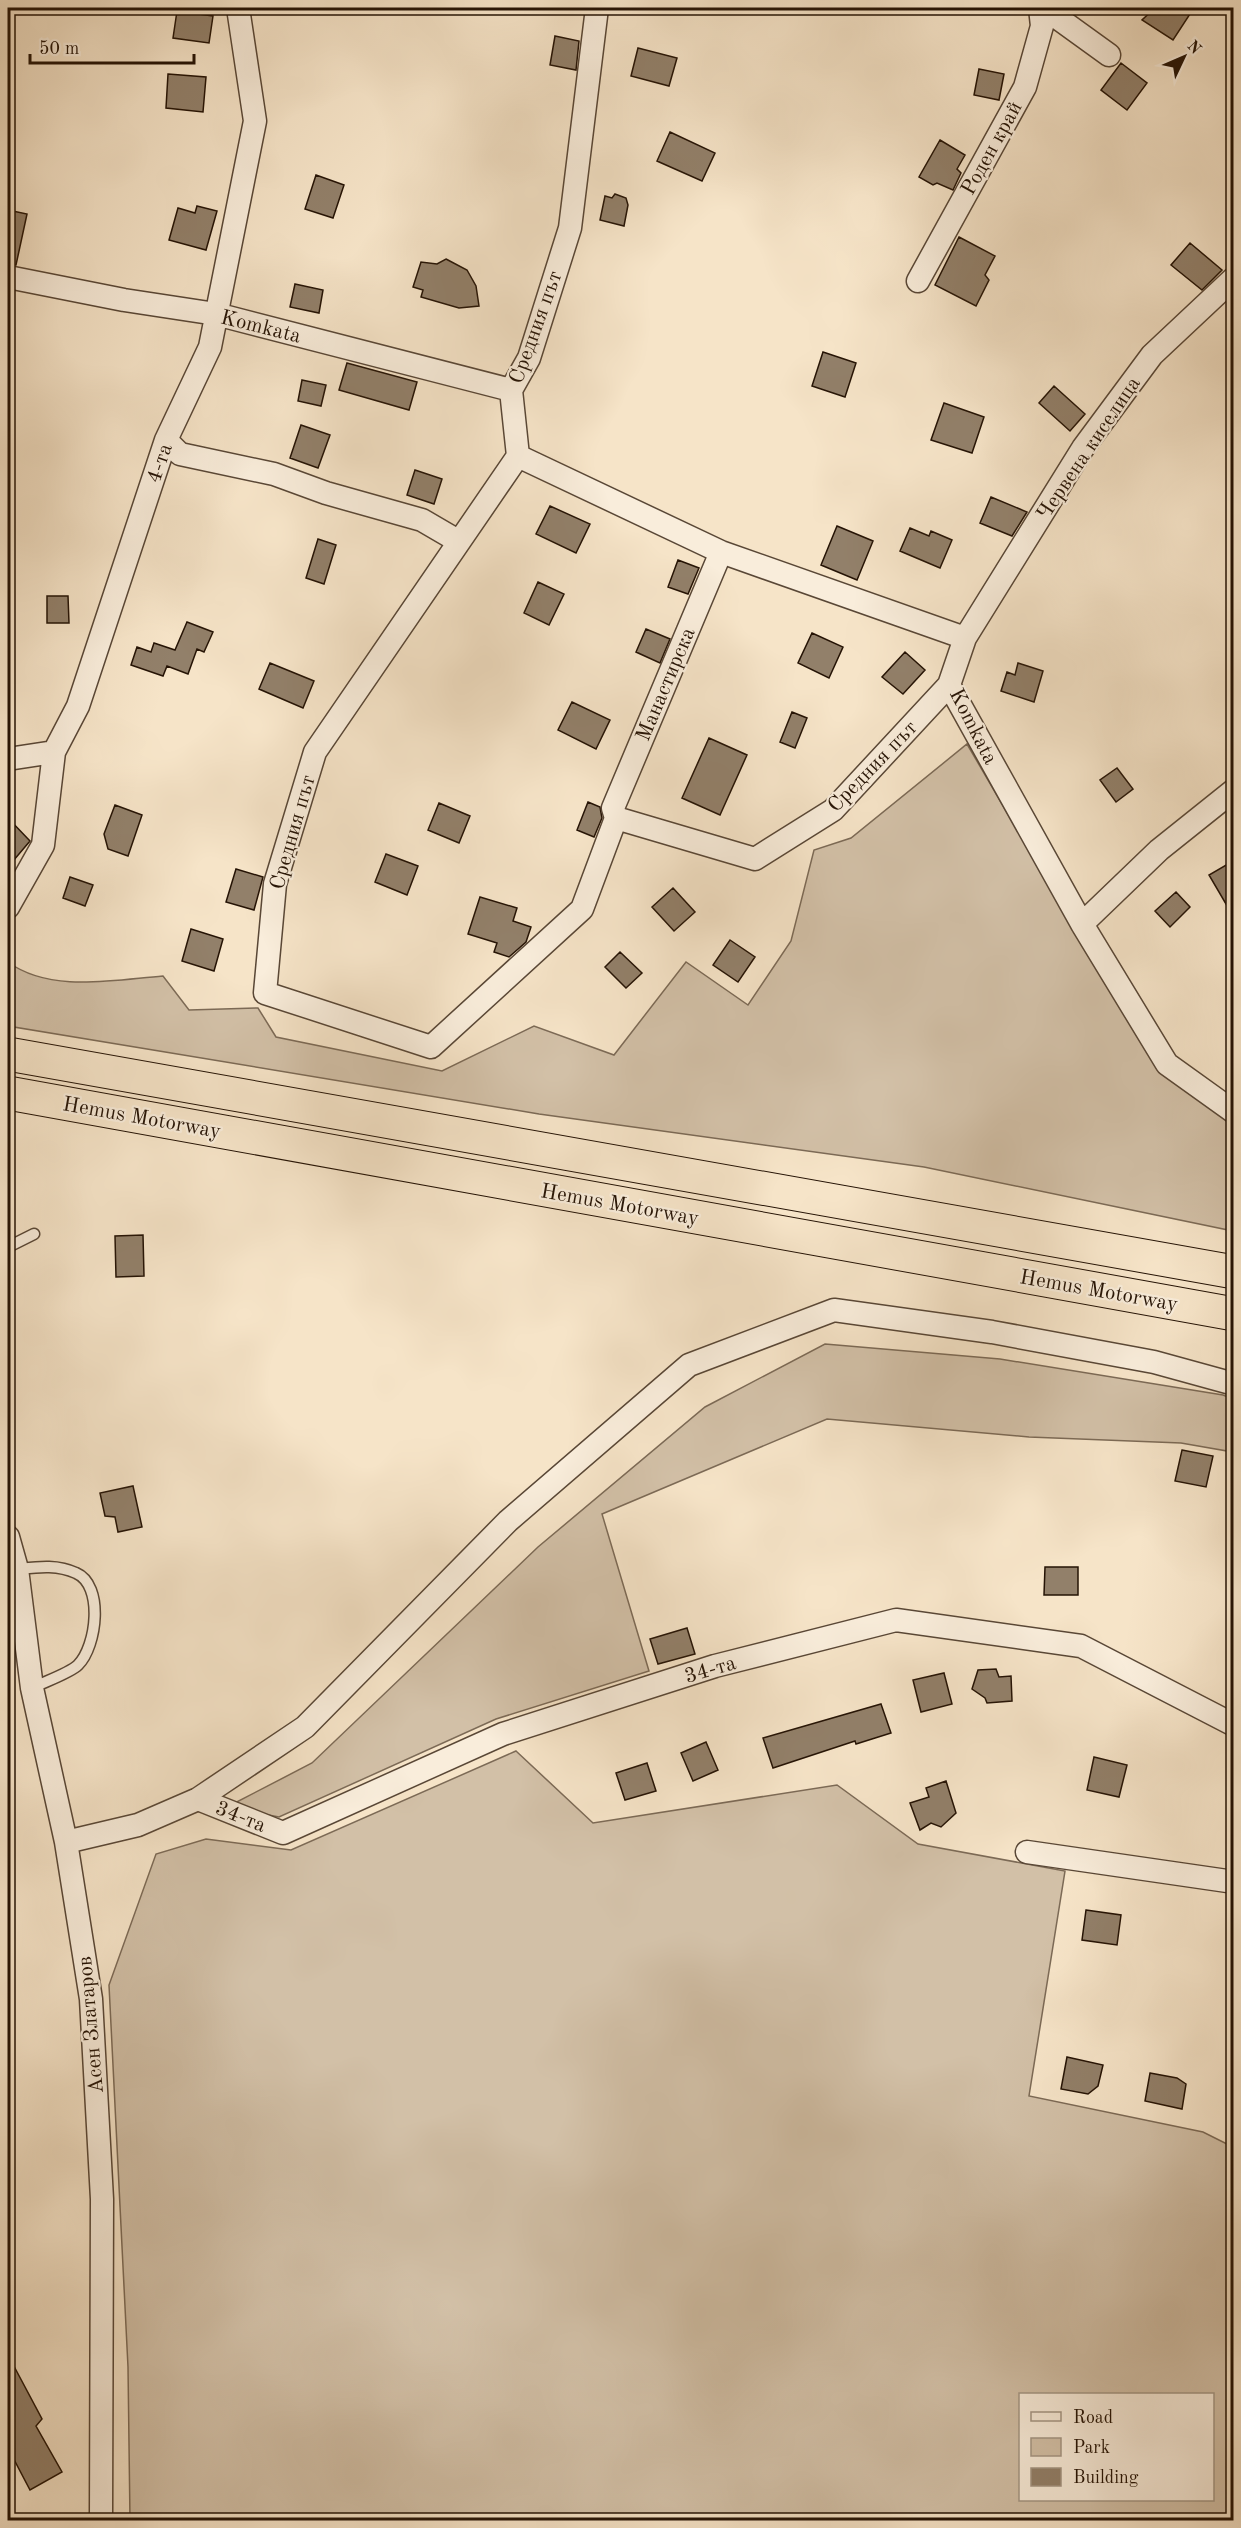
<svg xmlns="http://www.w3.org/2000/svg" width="1241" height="2528" font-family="'Old Standard TT',serif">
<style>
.green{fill:#d2c0a7;stroke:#7c6a56;stroke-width:1.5;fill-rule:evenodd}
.building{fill:#92806a;stroke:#251305;stroke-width:1.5}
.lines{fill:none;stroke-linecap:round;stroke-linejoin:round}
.lane-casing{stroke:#594736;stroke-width:13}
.street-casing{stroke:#594736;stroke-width:25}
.highway-casing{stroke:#251305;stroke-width:35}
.lane{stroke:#f9eddb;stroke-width:10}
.street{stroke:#f9eddb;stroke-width:22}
.highway{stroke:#f6e4c8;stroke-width:33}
.labels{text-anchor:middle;stroke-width:4.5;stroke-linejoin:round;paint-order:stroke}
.street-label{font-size:21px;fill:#251305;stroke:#f9eddb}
</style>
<rect width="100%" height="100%" fill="#f6e4c8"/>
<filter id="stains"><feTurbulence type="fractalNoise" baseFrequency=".00333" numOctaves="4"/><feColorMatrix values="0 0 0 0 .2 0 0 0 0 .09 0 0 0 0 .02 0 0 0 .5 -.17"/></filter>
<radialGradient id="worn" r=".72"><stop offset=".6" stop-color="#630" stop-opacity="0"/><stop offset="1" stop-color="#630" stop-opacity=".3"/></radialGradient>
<path class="green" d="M 967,744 L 1083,943 L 1186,1075 L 1233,1107 L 1233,1231 L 924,1167 L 539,1114 L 8,1026 L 8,962 C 50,993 113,980 163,976 L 189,1010 L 258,1008 L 276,1037 L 442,1071 L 534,1026 L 614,1055 L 686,962 L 748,1005 L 791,941 L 814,850 L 851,838 Z
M 825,1344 L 1000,1359 L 1223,1395 L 1233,1399 L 1233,1452 L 1181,1443 L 1029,1437 L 827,1419 L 602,1514 L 649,1671 L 496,1719 L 279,1817 L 227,1807 L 312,1763 L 538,1547 L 705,1407 Z
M 516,1751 L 593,1823 L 837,1785 L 918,1844 L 1065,1871 L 1029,2096 L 1203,2132 L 1233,2147 L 1233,2520 L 130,2520 L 128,2367 L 109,1985 L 156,1854 L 206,1839 L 291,1850 ZM 1020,2394 L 1212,2394 L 1212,2500 L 1020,2500 Z"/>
<path class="building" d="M 1155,8 L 1180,8 L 1190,14 L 1173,40 L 1142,20 Z
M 177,11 L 213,16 L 209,43 L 173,38 Z
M 555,36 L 579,41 L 576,70 L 550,65 Z
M 638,48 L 677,58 L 669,86 L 631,76 Z
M 1121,63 L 1147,83 L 1127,110 L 1101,90 Z
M 979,69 L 1004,74 L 999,100 L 974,95 Z
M 168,74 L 206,77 L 203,112 L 166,108 Z
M 670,132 L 715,153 L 702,181 L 657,161 Z
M 940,140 L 965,155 L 957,169 L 961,173 L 953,190 L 937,183 L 933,185 L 919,177 Z
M 316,175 L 344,185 L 333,218 L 305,209 Z
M 615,194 L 626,198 L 628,205 L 624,226 L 600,220 L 605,196 L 612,198 Z
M 197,206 L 217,211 L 206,250 L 169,240 L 178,208 L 195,213 Z
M 8,210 L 27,214 L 16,265 L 8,264 Z
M 959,237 L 995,256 L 985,275 L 989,280 L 976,306 L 935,285 Z
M 1190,243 L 1222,270 L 1202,290 L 1171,265 Z
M 446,259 L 467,270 L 476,286 L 479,306 L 459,308 L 421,297 L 423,290 L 413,287 L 421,262 L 437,264 Z
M 295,284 L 323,290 L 319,313 L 290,307 Z
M 823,352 L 856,363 L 845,397 L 812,386 Z
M 347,363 L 417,382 L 409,410 L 339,390 Z
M 302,380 L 326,385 L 321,406 L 298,401 Z
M 1054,386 L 1085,414 L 1070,431 L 1039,403 Z
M 944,403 L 984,417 L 972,453 L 931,440 Z
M 301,425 L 330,435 L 318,468 L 290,458 Z
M 415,470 L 442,479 L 434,504 L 407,495 Z
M 991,497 L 1027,512 L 1012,536 L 980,523 Z
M 550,506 L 590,524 L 576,553 L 536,534 Z
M 837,526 L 873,541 L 857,580 L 821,565 Z
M 910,528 L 929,536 L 931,531 L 952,540 L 940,568 L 900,551 Z
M 318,539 L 336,545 L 324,584 L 306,578 Z
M 678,560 L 699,568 L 688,594 L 668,587 Z
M 538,582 L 564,594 L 549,625 L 524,613 Z
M 47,596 L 68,596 L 69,623 L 47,623 Z
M 187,622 L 213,632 L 204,652 L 197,649 L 188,674 L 167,666 L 163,676 L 131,665 L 137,647 L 151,652 L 154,643 L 175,650 Z
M 646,629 L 670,639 L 660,663 L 636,652 Z
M 812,633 L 843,647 L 829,678 L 798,663 Z
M 905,652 L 925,670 L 903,694 L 882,677 Z
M 270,663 L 314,681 L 303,708 L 259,689 Z
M 1018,663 L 1043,671 L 1034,702 L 1001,691 L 1007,672 L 1015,675 Z
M 572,702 L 610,720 L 596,749 L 558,730 Z
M 792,712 L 807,718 L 795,748 L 780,742 Z
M 709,738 L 747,755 L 720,815 L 682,798 Z
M 1117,768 L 1133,789 L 1116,802 L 1100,780 Z
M 588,802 L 600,807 L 602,818 L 594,837 L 577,830 Z
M 439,803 L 470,816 L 459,843 L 428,830 Z
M 115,805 L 142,815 L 128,856 L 108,849 L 104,834 Z
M 8,818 L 30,841 L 8,867 Z
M 386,854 L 418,866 L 407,895 L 375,882 Z
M 1233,861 L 1233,916 L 1209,875 Z
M 236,869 L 263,877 L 254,910 L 226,902 Z
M 70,877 L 93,885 L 85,906 L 63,898 Z
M 673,888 L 695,912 L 674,931 L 652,907 Z
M 1176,892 L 1190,907 L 1170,927 L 1155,911 Z
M 480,897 L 517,908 L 513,921 L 531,927 L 526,942 L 509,957 L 494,952 L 497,943 L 468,934 Z
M 191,929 L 223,939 L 214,971 L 182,961 Z
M 730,940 L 755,957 L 738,982 L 713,965 Z
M 620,952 L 642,973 L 626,988 L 605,967 Z
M 143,1235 L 144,1276 L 116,1277 L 115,1236 Z
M 1182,1450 L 1213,1456 L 1206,1487 L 1175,1481 Z
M 133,1486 L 142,1527 L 118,1532 L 115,1517 L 105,1516 L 100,1493 Z
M 1045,1567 L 1078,1567 L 1078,1595 L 1044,1595 Z
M 687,1628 L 695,1654 L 658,1664 L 650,1639 Z
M 996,1669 L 999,1677 L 1011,1676 L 1012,1701 L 987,1703 L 985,1698 L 972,1689 L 978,1670 Z
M 944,1673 L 952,1704 L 921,1712 L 913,1680 Z
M 881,1704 L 891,1733 L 856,1744 L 855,1741 L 773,1768 L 763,1738 Z
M 706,1742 L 718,1770 L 693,1781 L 681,1753 Z
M 1094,1757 L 1127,1765 L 1119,1797 L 1087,1790 Z
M 647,1763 L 656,1791 L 625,1800 L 616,1773 Z
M 946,1781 L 956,1813 L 941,1827 L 931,1823 L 920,1830 L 910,1803 L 929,1797 L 926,1788 Z
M 1086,1910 L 1121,1915 L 1117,1945 L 1082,1940 Z
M 1067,2057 L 1103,2065 L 1098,2086 L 1088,2094 L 1061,2089 Z
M 1150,2073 L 1177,2078 L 1186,2084 L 1182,2109 L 1145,2101 Z
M 8,2355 L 42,2419 L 36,2426 L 62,2472 L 30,2490 L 8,2448 Z"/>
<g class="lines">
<g class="lane-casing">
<path id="lane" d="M 8,1247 L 34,1234
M 17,1569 C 37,1567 57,1564 76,1573 C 104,1585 97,1646 78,1665 C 70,1673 44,1682 32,1688"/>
</g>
<g class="street-casing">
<path id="street" d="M 597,8 L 570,228 L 529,358 L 511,390 L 518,456 L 315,752 L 275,884 L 265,993 L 431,1047 L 582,909 L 616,818 L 755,859 L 833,810 L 949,685
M 1044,8 L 1109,55
M 8,277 L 124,300 L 216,314 L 511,390
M 1234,278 L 1152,355 L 1083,448 L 965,638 L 949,685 L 1082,924 L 1167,1064 L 1234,1112
M 918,281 L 1025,87 L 1042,26 L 1040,8
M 166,440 L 180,454 L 274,474 L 326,493 L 422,520 L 458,541
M 518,456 L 721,552 L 965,638
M 8,759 L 54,752
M 616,818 L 613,808 L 721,552
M 8,907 L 43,845 L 54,752 L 78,706 L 166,440 L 210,347 L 255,121 L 238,8
M 1082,924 L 1159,850 L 1234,790
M 8,1537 L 17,1569 L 32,1688 L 66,1842 L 91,1999 L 102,2199 L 101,2520
M 198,1799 L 283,1833 L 503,1734 L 715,1666 L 896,1620 L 1081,1646 L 1234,1725
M 66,1842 L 138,1825 L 198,1799 L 305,1727 L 508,1521 L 689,1365 L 834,1310 L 992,1332 L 1154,1362 L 1234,1384
M 1027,1852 L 1234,1882"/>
</g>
<g class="highway-casing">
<path id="highway" d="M 8,1054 L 1234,1272
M 8,1093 L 1234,1314"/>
</g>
<use href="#lane" class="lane"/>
<use href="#street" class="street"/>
<use href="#highway" class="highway"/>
</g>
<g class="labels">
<g class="street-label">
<text transform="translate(991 148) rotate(-61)" y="7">Роден край</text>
<text transform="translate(261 326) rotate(14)" y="7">Komkata</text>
<text transform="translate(535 327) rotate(-70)" y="7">Средния път</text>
<text transform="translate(1088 448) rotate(-56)" y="7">Червена киселица</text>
<text transform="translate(159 463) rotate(-71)" y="7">4-та</text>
<text transform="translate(665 684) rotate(-67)" y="7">Манастирска</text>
<text transform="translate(974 726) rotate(63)" y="7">Komkata</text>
<text transform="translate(872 766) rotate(-46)" y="7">Средния път</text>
<text transform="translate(292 832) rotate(-74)" y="7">Средния път</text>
<text transform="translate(142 1117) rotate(10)" y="7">Hemus Motorway</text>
<text transform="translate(620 1204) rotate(10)" y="7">Hemus Motorway</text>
<text transform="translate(1099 1290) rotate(10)" y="7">Hemus Motorway</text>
<text transform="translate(710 1669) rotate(-16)" y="7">34-та</text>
<text transform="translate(241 1816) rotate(22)" y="7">34-та</text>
<text transform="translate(90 2025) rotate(-95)" y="7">Асен Златаров</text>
</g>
</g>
<rect width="1241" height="2528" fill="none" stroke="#f6e4c8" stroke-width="30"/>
<rect x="9" y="9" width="1223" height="2510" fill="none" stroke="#251305" stroke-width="3"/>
<rect x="15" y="15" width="1211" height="2498" fill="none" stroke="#251305" stroke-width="1.5"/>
<rect x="1019" y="2393" width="195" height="108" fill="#f9eddb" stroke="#a49685" stroke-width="1.5"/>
<rect x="1031" y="2412" width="30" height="9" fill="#f9eddb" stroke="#a49685" stroke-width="1.5"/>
<text x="1073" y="2423" font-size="18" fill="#251305">Road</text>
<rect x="1031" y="2438" width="30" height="18" fill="#d2c0a7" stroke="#a49685" stroke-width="1.5"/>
<text x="1073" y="2453" font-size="18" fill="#251305">Park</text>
<rect x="1031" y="2468" width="30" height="18" fill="#92806a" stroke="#a49685" stroke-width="1.5"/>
<text x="1073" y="2483" font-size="18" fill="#251305">Building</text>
<g transform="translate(1184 57) rotate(46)" stroke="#f9eddb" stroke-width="4.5" paint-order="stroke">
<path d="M0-4.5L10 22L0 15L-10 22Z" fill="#251305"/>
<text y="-9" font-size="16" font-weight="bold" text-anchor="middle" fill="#251305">N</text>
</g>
<path d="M30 54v9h164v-9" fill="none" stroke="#251305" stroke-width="3"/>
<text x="39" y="54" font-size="18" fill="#251305" stroke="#f9eddb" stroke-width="4.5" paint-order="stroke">50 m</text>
<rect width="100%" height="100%" filter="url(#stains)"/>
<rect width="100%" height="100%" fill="url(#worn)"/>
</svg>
